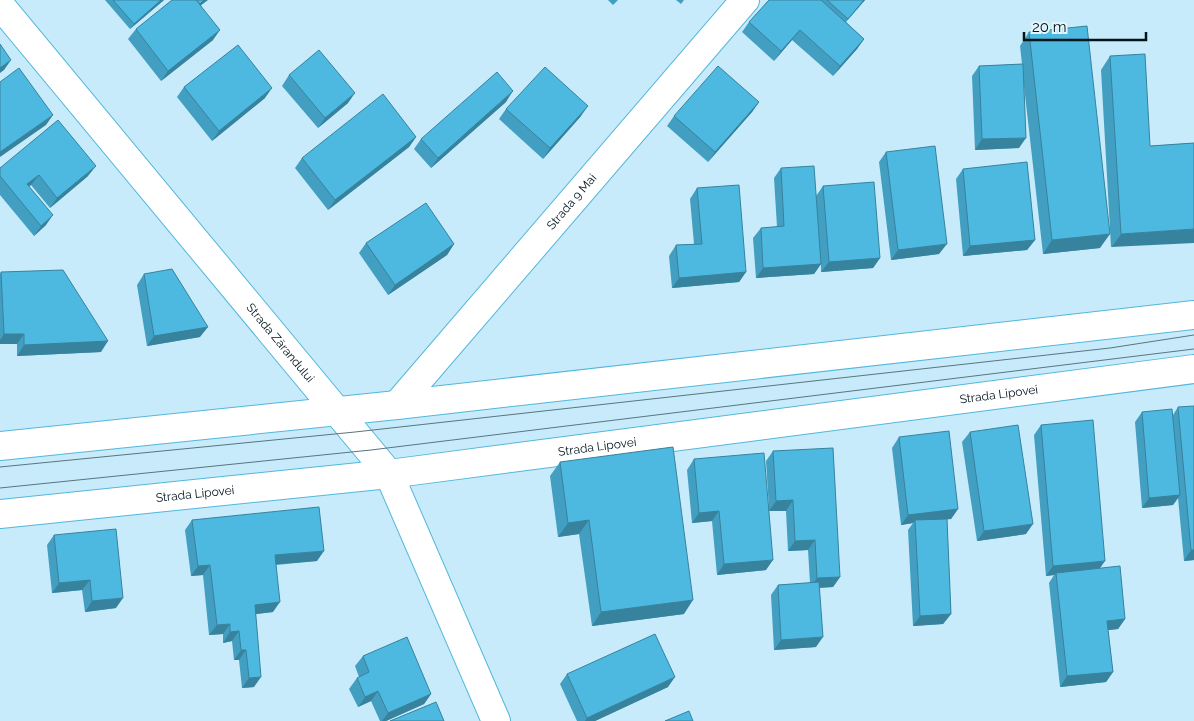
<svg xmlns="http://www.w3.org/2000/svg" width="1194" height="721" font-family="Raleway,sans-serif">
<style>
.lines{fill:none;stroke-linecap:round;stroke-linejoin:round}
.minor-casing{stroke:#52b7dc;stroke-width:30}
.tertiary-casing{stroke:#52b7dc;stroke-width:30}
.minor{stroke:#fff;stroke-width:28}
.tertiary{stroke:#fff;stroke-width:28}
.tram{stroke:#5a7580;stroke-width:1}
.wall{fill:#439fc1}
.shaded-wall{fill:#37829d}
.building{fill:#4eb9e0;stroke:#37829d}
.labels{text-anchor:middle;stroke-width:5;stroke-linejoin:round;paint-order:stroke}
.street-label{font-size:12px;fill:#01141c;stroke:#e3f5fc}
</style>
<rect width="100%" height="100%" fill="#c7ebfa"/>
<g class="lines">
<g class="minor-casing">
<g id="minor">
<path id="s1" d="M 0,5 L 389,474 L 496,721"/>
<path id="s2" d="M 397,405 L 745,0"/>
</g>
</g>
<g class="tertiary-casing">
<g id="tertiary">
<path d="M 0,446 L 397,405 L 1194,315"/>
<path id="s3" d="M 0,514 L 389,474 L 1194,369"/>
</g>
</g>
<use href="#minor" class="minor"/>
<use href="#tertiary" class="tertiary"/>
<path class="tram" d="M 0,467 L 355,432 L 1110,348 L 1194,335
M 0,488 L 371,450 L 1194,349"/>
</g>
<path class="wall" d="M 105,0 L 164,0 L 130,29 Z
M 608,0 L 618,0 L 613,5 Z
M 676,0 L 684,0 L 681,4 Z
M 769,0 L 865,0 L 846,22 L 864,39 L 857,49 L 833,76 L 792,40 L 774,61 L 742,32 L 749,22 Z
M 201,5 L 213,40 L 161,81 L 128,39 L 136,29 Z
M 1029,32 L 1100,248 L 1043,254 L 1024,86 L 1019,148 L 975,150 L 972,76 L 979,66 L 1022,64 L 1020,46 Z
M 1110,56 L 1150,146 L 1194,143 L 1111,247 L 1101,70 Z
M 289,75 L 348,103 L 318,128 L 282,86 Z
M 184,87 L 265,98 L 212,141 L 177,97 Z
M 506,102 L 431,168 L 414,149 L 421,139 Z
M 759,102 L 752,112 L 708,162 L 667,126 L 674,116 Z
M 506,109 L 581,116 L 543,159 L 499,119 Z
M 416,137 L 409,147 L 328,210 L 295,168 L 302,158 Z
M 886,152 L 939,254 L 891,260 L 879,162 Z
M 0,168 L 88,176 L 50,208 L 31,185 L 29,186 L 46,225 L 34,236 L 0,195 Z
M 781,168 L 816,196 L 823,186 L 880,258 L 873,268 L 821,272 L 821,264 L 814,274 L 756,278 L 753,238 L 761,228 L 777,227 L 774,178 Z
M 963,169 L 1035,240 L 1027,250 L 963,256 L 956,179 Z
M 697,188 L 746,272 L 739,282 L 672,288 L 669,256 L 676,245 L 694,244 L 690,199 Z
M 366,243 L 454,244 L 447,255 L 388,295 L 359,253 Z
M 1,272 L 101,352 L 17,356 L 17,344 L 0,344 L 0,274 Z
M 144,274 L 200,337 L 147,346 L 137,285 Z
M 1178,407 L 1194,560 L 1184,561 L 1178,498 L 1173,505 L 1142,508 L 1135,422 L 1142,412 L 1173,415 Z
M 1041,425 L 1100,568 L 1125,619 L 1118,629 L 1108,630 L 1113,672 L 1106,682 L 1060,687 L 1049,583 L 1054,575 L 1046,576 L 1034,435 Z
M 970,432 L 1026,534 L 977,541 L 962,442 Z
M 899,437 L 958,509 L 951,519 L 947,519 L 951,614 L 943,624 L 913,626 L 908,530 L 913,523 L 901,525 L 892,448 Z
M 773,451 L 840,577 L 833,587 L 820,588 L 816,647 L 774,650 L 771,595 L 778,585 L 810,583 L 808,550 L 788,551 L 786,511 L 769,511 L 766,570 L 717,575 L 712,521 L 692,523 L 687,470 L 694,459 L 769,508 L 766,461 Z
M 560,462 L 684,614 L 592,626 L 579,534 L 558,537 L 550,476 Z
M 192,520 L 317,561 L 276,565 L 273,612 L 256,614 L 254,687 L 242,688 L 239,660 L 234,660 L 232,641 L 223,643 L 223,634 L 209,635 L 203,575 L 191,576 L 185,530 Z
M 54,535 L 116,608 L 85,612 L 82,590 L 52,593 L 47,545 Z
M 363,656 L 431,694 L 424,704 L 386,721 L 380,721 L 371,701 L 358,707 L 349,689 L 357,678 L 359,677 L 355,666 Z
M 567,674 L 668,687 L 595,721 L 577,721 L 560,684 Z"/>
<path class="shaded-wall" d="M 161,0 L 164,0 L 130,29 L 134,24 Z
M 204,0 L 208,0 L 196,9 L 200,4 Z
M 864,0 L 865,0 L 844,24 L 848,19 Z
M 220,30 L 213,40 L 161,81 L 168,71 Z
M 800,30 L 792,40 L 774,61 L 781,51 Z
M 864,39 L 857,49 L 833,76 L 840,66 Z
M 11,60 L 4,70 L 0,73 L 0,68 Z
M 272,88 L 265,98 L 212,141 L 219,131 Z
M 513,91 L 506,102 L 431,168 L 438,158 Z
M 355,93 L 348,103 L 318,128 L 325,118 Z
M 759,102 L 752,112 L 708,162 L 715,152 Z
M 588,106 L 581,116 L 543,159 L 550,148 Z
M 53,115 L 46,125 L 0,157 L 0,152 Z
M 416,137 L 409,147 L 328,210 L 335,200 Z
M 1026,138 L 1019,148 L 975,150 L 982,139 Z
M 96,166 L 88,176 L 50,208 L 57,198 Z
M 39,175 L 31,185 L 20,194 L 27,184 Z
M 53,215 L 46,225 L 34,236 L 41,226 Z
M 1194,229 L 1194,243 L 1111,247 L 1121,234 Z
M 1110,234 L 1100,248 L 1043,254 L 1052,240 Z
M 1035,240 L 1027,250 L 963,256 L 970,246 Z
M 454,244 L 447,255 L 388,295 L 395,285 Z
M 947,244 L 939,254 L 891,260 L 898,250 Z
M 880,258 L 873,268 L 821,272 L 829,262 Z
M 821,264 L 814,274 L 756,278 L 763,268 Z
M 746,272 L 739,282 L 672,288 L 679,278 Z
M 208,327 L 200,337 L 147,346 L 154,336 Z
M 4,334 L 24,334 L 17,344 L 0,344 L 0,340 Z
M 108,341 L 101,352 L 17,356 L 24,345 Z
M 1180,495 L 1173,505 L 1142,508 L 1149,498 Z
M 793,500 L 786,511 L 769,511 L 776,501 Z
M 958,509 L 951,519 L 915,523 L 915,520 L 913,523 L 901,525 L 908,515 Z
M 719,511 L 712,521 L 692,523 L 699,513 Z
M 589,520 L 579,534 L 558,537 L 568,523 Z
M 1033,524 L 1026,534 L 977,541 L 984,531 Z
M 815,540 L 808,550 L 788,551 L 795,541 Z
M 1191,550 L 1194,550 L 1194,560 L 1184,561 Z
M 324,551 L 317,561 L 267,565 L 275,555 Z
M 773,560 L 766,570 L 717,575 L 724,564 Z
M 1105,561 L 1098,571 L 1056,573 L 1054,575 L 1046,576 L 1053,566 Z
M 210,565 L 203,575 L 191,576 L 198,566 Z
M 840,577 L 833,587 L 810,588 L 817,578 Z
M 90,580 L 82,590 L 52,593 L 59,583 Z
M 123,598 L 116,608 L 85,612 L 92,601 Z
M 693,600 L 684,614 L 592,626 L 601,612 Z
M 280,602 L 273,612 L 248,615 L 255,605 Z
M 951,614 L 943,624 L 913,626 L 920,616 Z
M 1125,619 L 1118,629 L 1100,631 L 1107,621 Z
M 230,624 L 223,634 L 209,635 L 217,625 Z
M 239,631 L 232,641 L 223,643 L 230,632 Z
M 823,637 L 816,647 L 774,650 L 781,640 Z
M 241,650 L 246,650 L 239,660 L 234,660 Z
M 1113,672 L 1106,682 L 1060,687 L 1067,676 Z
M 261,677 L 254,687 L 242,688 L 249,678 Z
M 675,677 L 668,687 L 595,721 L 585,721 L 587,718 Z
M 378,691 L 371,701 L 358,707 L 365,697 Z
M 431,694 L 424,704 L 386,721 L 382,721 L 388,713 Z"/>
<path class="building" d="M 113,0 L 161,0 L 134,24 Z
M 172,0 L 196,0 L 220,30 L 168,71 L 136,29 Z
M 197,0 L 204,0 L 200,4 Z
M 769,0 L 821,0 L 864,39 L 840,66 L 800,30 L 781,51 L 749,22 Z
M 827,0 L 864,0 L 848,19 Z
M 1087,26 L 1110,234 L 1052,240 L 1029,32 Z
M 0,44 L 11,60 L 0,68 Z
M 238,45 L 272,88 L 219,131 L 184,87 Z
M 319,50 L 355,93 L 325,118 L 289,75 Z
M 1145,54 L 1150,146 L 1194,143 L 1194,229 L 1121,234 L 1110,56 Z
M 1023,64 L 1026,138 L 982,139 L 979,66 Z
M 718,66 L 759,102 L 715,152 L 674,116 Z
M 545,67 L 588,106 L 550,148 L 506,109 Z
M 19,68 L 53,115 L 0,152 L 0,82 Z
M 497,72 L 513,91 L 438,158 L 421,139 Z
M 383,94 L 416,137 L 335,200 L 302,158 Z
M 58,120 L 96,166 L 57,198 L 39,175 L 27,184 L 53,215 L 41,226 L 0,176 L 0,168 Z
M 935,146 L 947,244 L 898,250 L 886,152 Z
M 1027,162 L 1035,240 L 970,246 L 963,169 Z
M 814,166 L 821,264 L 763,268 L 761,228 L 784,226 L 781,168 Z
M 874,182 L 880,258 L 829,262 L 823,186 Z
M 739,185 L 746,272 L 679,278 L 676,245 L 702,244 L 697,188 Z
M 426,203 L 454,244 L 395,285 L 366,243 Z
M 172,269 L 208,327 L 154,336 L 144,274 Z
M 63,270 L 108,341 L 24,345 L 24,334 L 4,334 L 1,272 Z
M 1194,406 L 1194,550 L 1191,550 L 1178,407 Z
M 1172,409 L 1180,495 L 1149,498 L 1142,412 Z
M 1093,420 L 1105,561 L 1053,566 L 1041,425 Z
M 1018,425 L 1033,524 L 984,531 L 970,432 Z
M 949,431 L 958,509 L 908,515 L 899,437 Z
M 673,447 L 693,600 L 601,612 L 589,520 L 568,523 L 560,462 Z
M 833,448 L 840,577 L 817,578 L 815,540 L 795,541 L 793,500 L 776,501 L 773,451 Z
M 764,453 L 773,560 L 724,564 L 719,511 L 699,513 L 694,459 Z
M 319,507 L 324,551 L 275,555 L 280,602 L 255,605 L 261,677 L 249,678 L 246,650 L 241,650 L 239,631 L 230,632 L 230,624 L 217,625 L 210,565 L 198,566 L 192,520 Z
M 947,519 L 951,614 L 920,616 L 915,520 Z
M 116,529 L 123,598 L 92,601 L 90,580 L 59,583 L 54,535 Z
M 1120,566 L 1125,619 L 1107,621 L 1113,672 L 1067,676 L 1056,573 Z
M 819,582 L 823,637 L 781,640 L 778,585 Z
M 655,634 L 675,677 L 587,718 L 567,674 Z
M 407,637 L 431,694 L 388,713 L 378,691 L 365,697 L 357,678 L 369,672 L 363,656 Z
M 436,702 L 444,721 L 390,721 Z
M 689,711 L 693,721 L 665,721 Z"/>
<g class="labels">
<g class="street-label">
<text dy="4" stroke="none"><textPath href="#s2" startOffset="268">Strada 9 Mai</textPath></text>
<text dy="4" stroke="none"><textPath href="#s1" startOffset="439">Strada Zărandului</textPath></text>
<text dy="4" stroke="none"><textPath href="#s3" startOffset="1006">Strada Lipovei</textPath></text>
<text dy="4" stroke="none"><textPath href="#s3" startOffset="601">Strada Lipovei</textPath></text>
<text dy="4" stroke="none"><textPath href="#s3" startOffset="196">Strada Lipovei</textPath></text>
</g>
</g>
<path d="M1024 32v8h122v-8" fill="none" stroke="#01141c" stroke-width="2.5"/>
<text x="1032" y="32" font-size="15" fill="#01141c" stroke="#e3f5fc" stroke-width="4" paint-order="stroke">20 m</text>
</svg>
